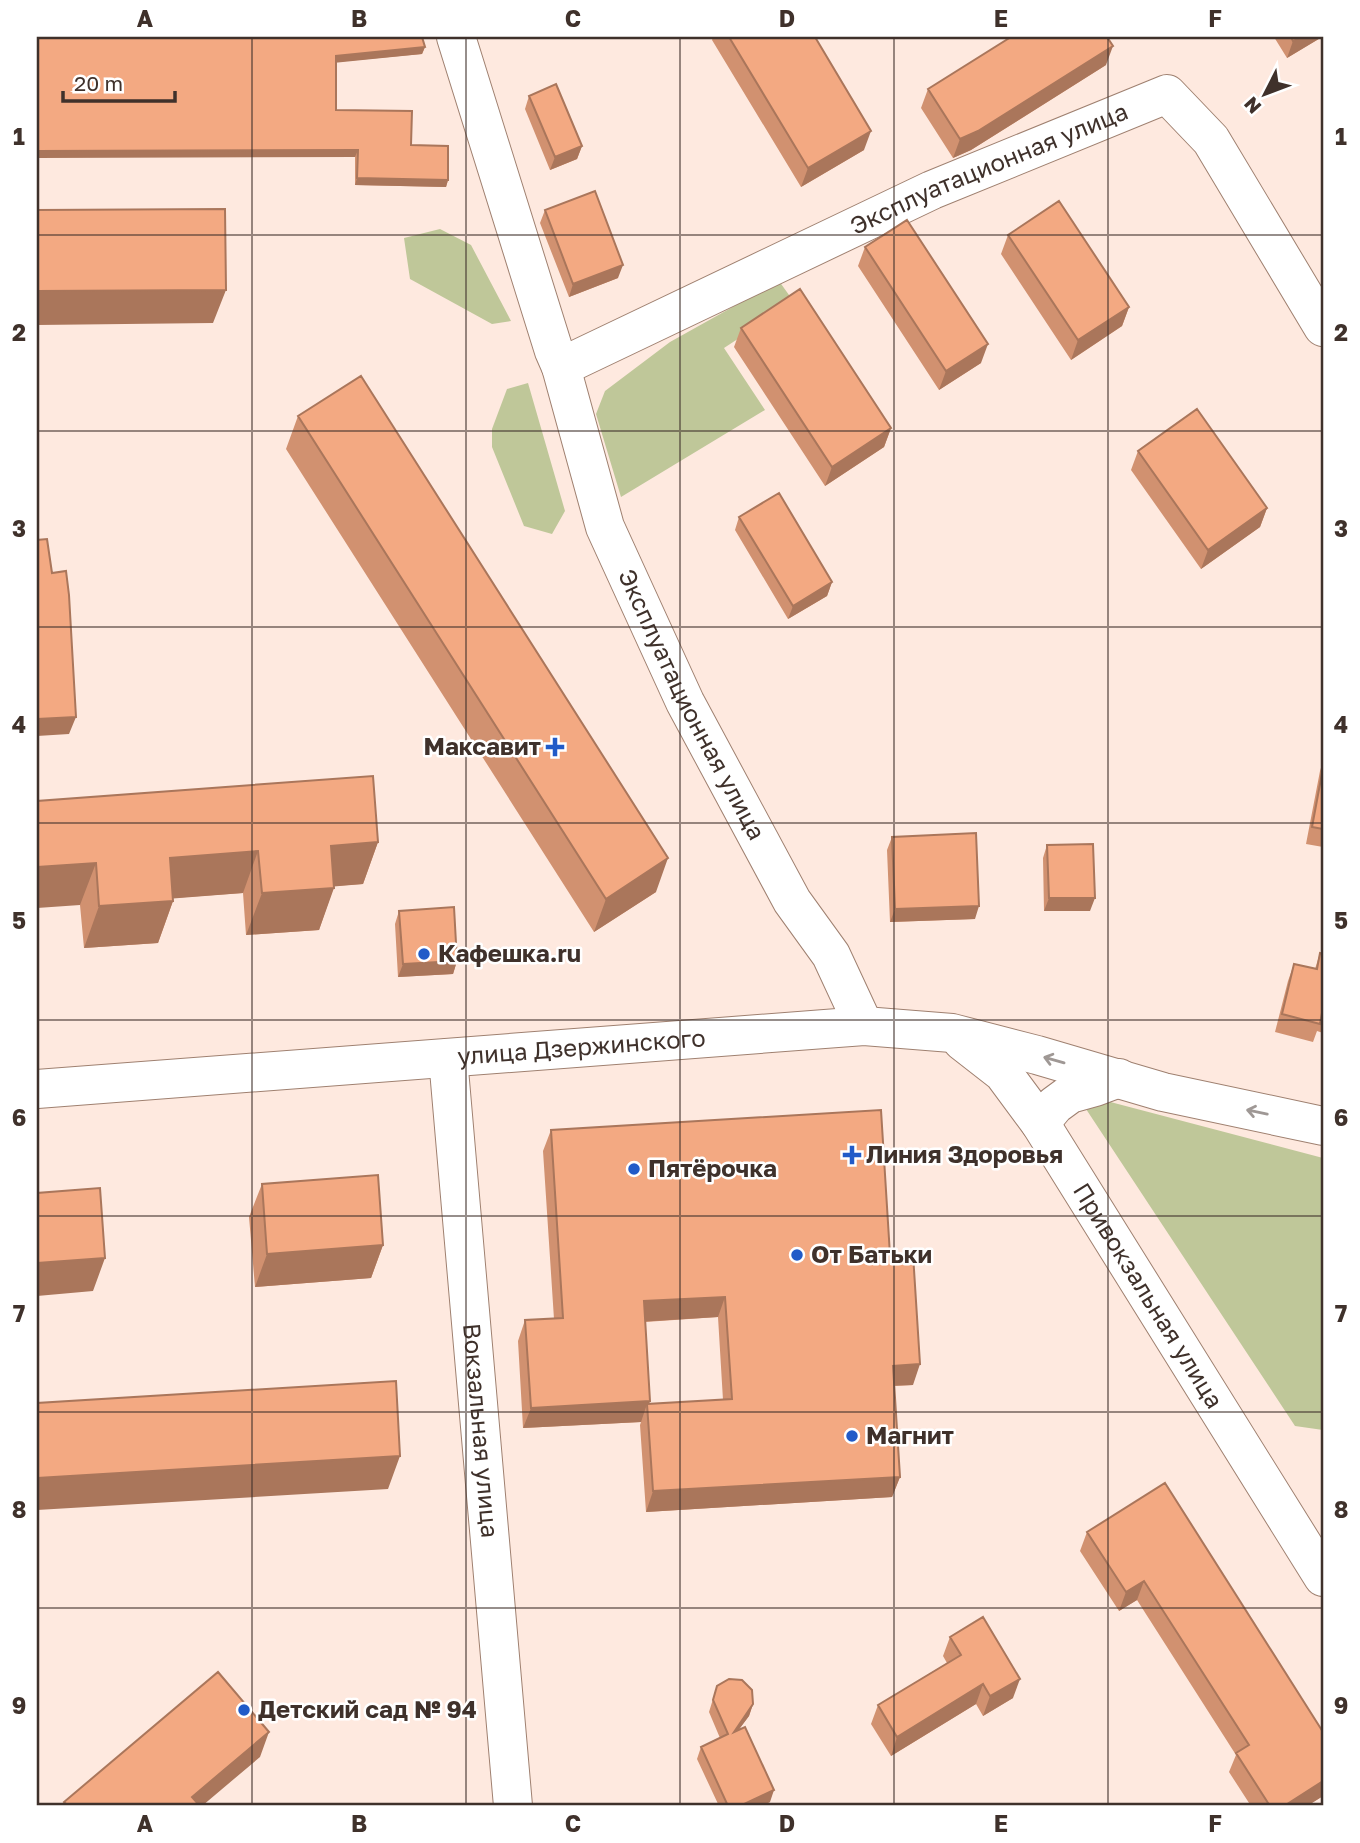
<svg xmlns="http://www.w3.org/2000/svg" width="1360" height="1843" font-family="'Golos Text',sans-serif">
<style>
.green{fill:#bfc799}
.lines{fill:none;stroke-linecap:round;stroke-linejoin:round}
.minor-casing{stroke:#9f8070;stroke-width:40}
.minor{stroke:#fff;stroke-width:38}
.wall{fill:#d19170;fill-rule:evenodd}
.shaded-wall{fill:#aa765b}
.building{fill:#f3a982;stroke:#aa765b;stroke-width:2}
.oneway{stroke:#9f9895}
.grid{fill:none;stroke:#3f312b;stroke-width:2;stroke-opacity:0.55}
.poi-dot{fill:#215bc8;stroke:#fff;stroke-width:2.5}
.labels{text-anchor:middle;stroke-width:5;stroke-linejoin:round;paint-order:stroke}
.street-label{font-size:24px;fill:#3f312b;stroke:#fff}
.poi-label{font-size:24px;font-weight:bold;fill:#3f312b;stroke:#fff;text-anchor:start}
.neatline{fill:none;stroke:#3f312b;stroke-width:2.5}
.grid-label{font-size:23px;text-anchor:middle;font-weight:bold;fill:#3f312b}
</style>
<rect width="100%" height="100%" fill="#fee9df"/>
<path class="green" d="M 440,229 L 471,245 L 511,321 L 492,324 L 410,279 L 404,238 Z
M 779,281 L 794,302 L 724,348 L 765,410 L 621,497 L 596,414 L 605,391 L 670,342 Z
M 528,383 L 565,511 L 552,534 L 524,526 L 492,447 L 492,429 L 507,389 Z
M 1099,1099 L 1323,1158 L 1323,1430 L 1295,1426 L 1086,1109 Z"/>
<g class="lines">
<g class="minor-casing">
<g id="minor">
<path id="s1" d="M 456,37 L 554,351 L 561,367 L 605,527 L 685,702 L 792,901 L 831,955 L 864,1026"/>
<path id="s2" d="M 561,367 L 932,190 L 1167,94 L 1211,140 L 1323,327"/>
<path id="s3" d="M 962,1041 L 1003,1073 L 1040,1123 L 1323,1577"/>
<path id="s4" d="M 448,1058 L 513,1806"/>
<path id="s5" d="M 37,1089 L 864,1026 L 952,1033 L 1037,1055 L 1163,1092 L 1323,1126"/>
<path d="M 1040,1123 L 1055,1105 L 1070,1094 L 1095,1087 L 1119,1078"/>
</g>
</g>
<use href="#minor" class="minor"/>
</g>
<path class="wall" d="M 37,37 L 425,47 L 422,54 L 336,62 L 336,110 L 411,145 L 448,180 L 446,187 L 355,185 L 355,157 Z
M 713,37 L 815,37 L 864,150 L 801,187 L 712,40 Z
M 1274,37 L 1322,37 L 1287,58 Z
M 1106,65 L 971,150 L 953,158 L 921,108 L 928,89 Z
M 529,96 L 582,146 L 577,159 L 550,170 L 525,109 Z
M 545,210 L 618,278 L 569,297 L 540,223 Z
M 1008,235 L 1129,307 L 1122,326 L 1071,360 L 1001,254 Z
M 865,247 L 981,363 L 939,390 L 858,266 Z
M 741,328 L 891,428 L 884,447 L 825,486 L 734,347 Z
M 298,416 L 656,892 L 594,932 L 286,449 Z
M 1138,451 L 1267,508 L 1260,527 L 1201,569 L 1131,470 Z
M 739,517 L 832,582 L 827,596 L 788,619 L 735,530 Z
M 1323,761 L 1323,847 L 1306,844 L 1320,771 Z
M 37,801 L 378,842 L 363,884 L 334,886 L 319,930 L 246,935 L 243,893 L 173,898 L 173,901 L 158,943 L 84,948 L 80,905 Z
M 892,837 L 975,919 L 890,922 L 887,850 Z
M 1047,845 L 1090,911 L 1044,911 L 1043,858 Z
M 399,911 L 457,961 L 453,974 L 398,977 L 395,924 Z
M 1320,953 L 1323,954 L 1323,1033 L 1317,1031 L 1313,1042 L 1275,1032 L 1288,981 L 1294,964 L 1315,969 Z
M 551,1130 L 890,1255 L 913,1385 L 894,1386 L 900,1477 L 892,1497 L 646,1512 L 640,1425 L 641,1422 L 523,1428 L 518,1341 L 525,1320 L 554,1319 L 543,1151 ZM 718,1317 L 723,1400 L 649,1404 L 645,1322 Z
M 262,1184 L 383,1245 L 371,1278 L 255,1287 L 249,1217 Z
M 1087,1532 L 1323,1732 L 1323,1796 L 1307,1806 L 1251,1806 L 1229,1772 L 1236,1755 L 1137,1600 L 1119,1611 L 1080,1551 Z
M 950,1637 L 1013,1698 L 983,1716 L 976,1704 L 891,1756 L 871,1724 L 878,1705 L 947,1663 L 943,1656 Z
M 717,1686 L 753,1704 L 749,1716 L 739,1729 L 770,1802 L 761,1806 L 719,1806 L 697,1759 L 701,1747 L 720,1738 L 709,1712 Z"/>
<path class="shaded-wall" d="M 1300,37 L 1322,37 L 1287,58 L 1293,41 Z
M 1113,46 L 1106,65 L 971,150 L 953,158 L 960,139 Z
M 425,47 L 422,54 L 333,63 L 336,56 Z
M 871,131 L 864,150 L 801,187 L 808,168 Z
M 582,146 L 577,159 L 550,170 L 555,157 Z
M 358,150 L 355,157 L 37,158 L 37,151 Z
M 357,178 L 448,180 L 446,187 L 355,185 Z
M 623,265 L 618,278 L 569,297 L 573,284 Z
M 226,290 L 213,323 L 37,325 L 37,291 Z
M 1129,307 L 1122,326 L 1071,360 L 1078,340 Z
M 988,344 L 981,363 L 939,390 L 946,371 Z
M 891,428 L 884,447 L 825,486 L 832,467 Z
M 1267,508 L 1260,527 L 1201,569 L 1208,550 Z
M 832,582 L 827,596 L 788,619 L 793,606 Z
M 76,717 L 69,734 L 37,736 L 37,719 Z
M 378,842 L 363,884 L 316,888 L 331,846 Z
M 258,851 L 243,893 L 154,900 L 170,858 Z
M 668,858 L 656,892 L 594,932 L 606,899 Z
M 96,863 L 80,905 L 37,908 L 37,867 Z
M 334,888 L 319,930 L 246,935 L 262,893 Z
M 1049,898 L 1095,898 L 1090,911 L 1044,911 Z
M 173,901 L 158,943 L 84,948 L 99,906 Z
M 979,906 L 975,919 L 890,922 L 895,909 Z
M 457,961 L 453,974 L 398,977 L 403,964 Z
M 383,1245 L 371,1278 L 255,1287 L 267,1254 Z
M 105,1258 L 93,1291 L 37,1296 L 37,1263 Z
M 725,1297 L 718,1317 L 637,1322 L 644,1301 Z
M 920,1364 L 913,1385 L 885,1386 L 893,1366 Z
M 650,1401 L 648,1409 L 647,1404 L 641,1422 L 523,1428 L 531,1408 Z
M 400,1456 L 388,1489 L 37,1510 L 37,1478 Z
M 900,1477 L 892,1497 L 646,1512 L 653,1491 Z
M 1144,1581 L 1137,1600 L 1119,1611 L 1126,1592 Z
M 1020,1679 L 1013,1698 L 983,1716 L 990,1696 Z
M 983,1684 L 976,1704 L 891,1756 L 897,1737 Z
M 753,1704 L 749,1716 L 729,1743 L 734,1732 Z
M 269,1732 L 260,1757 L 202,1806 L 189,1806 L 192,1797 Z
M 1323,1781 L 1323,1796 L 1307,1806 L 1284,1806 Z
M 774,1790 L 770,1802 L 761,1806 L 740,1806 Z"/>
<path class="building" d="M 37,37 L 422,37 L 425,47 L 336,56 L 336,110 L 412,111 L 411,145 L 448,146 L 448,180 L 357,178 L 358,150 L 37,151 Z
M 729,37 L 815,37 L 871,131 L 808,168 Z
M 1011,37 L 1107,37 L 1113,46 L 978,131 L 960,139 L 928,89 Z
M 1291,37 L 1300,37 L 1293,41 Z
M 556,84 L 582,146 L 555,157 L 529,96 Z
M 595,191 L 623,265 L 573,284 L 545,210 Z
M 1059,201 L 1129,307 L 1078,340 L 1008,235 Z
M 225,209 L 226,290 L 37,291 L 37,210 Z
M 907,220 L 988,344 L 946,371 L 865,247 Z
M 800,289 L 891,428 L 832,467 L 741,328 Z
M 361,376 L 668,858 L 606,899 L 298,416 Z
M 1197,409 L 1267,508 L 1208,550 L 1138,451 Z
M 779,493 L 832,582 L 793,606 L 739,517 Z
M 47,539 L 52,573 L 66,571 L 69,595 L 76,717 L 37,719 L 37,540 Z
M 1323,768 L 1323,829 L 1312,827 Z
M 373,776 L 378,842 L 331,846 L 334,888 L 262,893 L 258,851 L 170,858 L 173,901 L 99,906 L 96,863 L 37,867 L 37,801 Z
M 976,833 L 979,906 L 895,909 L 892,837 Z
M 1093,844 L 1095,898 L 1049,898 L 1047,845 Z
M 454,907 L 457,961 L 403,964 L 399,911 Z
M 1320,953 L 1323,954 L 1323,1014 L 1322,1013 L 1320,1024 L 1282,1014 L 1294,964 L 1317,969 Z
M 881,1110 L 890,1255 L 913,1254 L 920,1364 L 893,1366 L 900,1477 L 653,1491 L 647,1404 L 732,1399 L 725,1297 L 644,1301 L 650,1401 L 531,1408 L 525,1320 L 563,1318 L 551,1130 Z
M 378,1175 L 383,1245 L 267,1254 L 262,1184 Z
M 100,1188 L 105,1258 L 37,1263 L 37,1193 Z
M 396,1381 L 400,1456 L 37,1478 L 37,1403 Z
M 1165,1483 L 1323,1732 L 1323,1781 L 1284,1806 L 1270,1806 L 1236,1753 L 1249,1745 L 1144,1581 L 1126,1592 L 1087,1532 Z
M 983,1617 L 1020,1679 L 990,1696 L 983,1684 L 897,1737 L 878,1705 L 961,1655 L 950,1637 Z
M 218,1672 L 269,1732 L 192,1797 L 200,1806 L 68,1806 L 64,1802 Z
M 729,1679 L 742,1680 L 752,1690 L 753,1704 L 734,1732 L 745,1727 L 774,1790 L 740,1806 L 728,1806 L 701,1747 L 728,1734 L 713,1700 L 717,1686 Z"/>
<defs><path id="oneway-shaft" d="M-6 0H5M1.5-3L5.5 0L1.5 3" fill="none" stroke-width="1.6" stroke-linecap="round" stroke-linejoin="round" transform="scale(1.75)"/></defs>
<g class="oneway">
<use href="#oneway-shaft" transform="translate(1054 1060) rotate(-164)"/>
<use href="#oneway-shaft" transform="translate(1257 1112) rotate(-168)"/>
</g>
<path class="grid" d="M 252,37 L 252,1806M 466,37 L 466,1806M 680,37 L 680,1806M 894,37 L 894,1806M 1108,37 L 1108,1806M 37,235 L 1323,235M 37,431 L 1323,431M 37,627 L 1323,627M 37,823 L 1323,823M 37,1020 L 1323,1020M 37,1216 L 1323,1216M 37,1412 L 1323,1412M 37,1608 L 1323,1608"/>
<g class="poi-dot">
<path d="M551.5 736.5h7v7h7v7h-7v7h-7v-7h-7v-7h7z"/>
<circle cx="424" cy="954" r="7"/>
<path d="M848.5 1144.5h7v7h7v7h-7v7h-7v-7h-7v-7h7z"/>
<circle cx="634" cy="1169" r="7"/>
<circle cx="797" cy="1255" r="7"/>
<circle cx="852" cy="1436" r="7"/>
<circle cx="244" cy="1710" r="7"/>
</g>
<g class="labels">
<g class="street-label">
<text dy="8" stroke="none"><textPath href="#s2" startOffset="472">Эксплуатационная улица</textPath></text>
<text dy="8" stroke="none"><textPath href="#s1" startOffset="710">Эксплуатационная улица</textPath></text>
<text dy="8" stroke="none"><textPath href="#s5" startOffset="546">улица Дзержинского</textPath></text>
<text dy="8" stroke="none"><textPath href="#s3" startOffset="318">Привокзальная улица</textPath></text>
<text dy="8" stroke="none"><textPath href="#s4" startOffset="374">Вокзальная улица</textPath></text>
</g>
<g class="poi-label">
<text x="541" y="755" text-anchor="end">Максавит</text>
<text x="438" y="962">Кафешка.ru</text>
<text x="866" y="1163">Линия Здоровья</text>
<text x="648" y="1177">Пятёрочка</text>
<text x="811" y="1263">От Батьки</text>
<text x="866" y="1444">Магнит</text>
<text x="258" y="1718">Детский сад № 94</text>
</g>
</g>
<rect width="1360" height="1843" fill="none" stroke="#ffffff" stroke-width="77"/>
<g transform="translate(1265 94) rotate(228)" stroke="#ffffff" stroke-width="5" paint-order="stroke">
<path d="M0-5L12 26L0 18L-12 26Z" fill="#3f312b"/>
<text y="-10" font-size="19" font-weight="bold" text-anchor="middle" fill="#3f312b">N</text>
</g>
<path d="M63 91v10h112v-10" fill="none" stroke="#3f312b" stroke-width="3.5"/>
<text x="74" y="91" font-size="21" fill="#3f312b" stroke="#ffffff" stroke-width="5" paint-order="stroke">20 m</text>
<rect x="38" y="38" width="1284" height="1766" class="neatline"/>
<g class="grid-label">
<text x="145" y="27">A</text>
<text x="359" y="27">B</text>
<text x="573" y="27">C</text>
<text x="787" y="27">D</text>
<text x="1001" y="27">E</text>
<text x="1215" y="27">F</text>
<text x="19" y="145">1</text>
<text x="1341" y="145">1</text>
<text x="19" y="341">2</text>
<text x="1341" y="341">2</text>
<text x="19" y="537">3</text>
<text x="1341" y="537">3</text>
<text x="19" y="733">4</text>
<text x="1341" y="733">4</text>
<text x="19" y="929">5</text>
<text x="1341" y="929">5</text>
<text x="19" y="1126">6</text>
<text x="1341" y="1126">6</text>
<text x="19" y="1322">7</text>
<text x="1341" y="1322">7</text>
<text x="19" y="1518">8</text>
<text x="1341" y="1518">8</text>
<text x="19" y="1714">9</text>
<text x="1341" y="1714">9</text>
<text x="145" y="1832">A</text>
<text x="359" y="1832">B</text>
<text x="573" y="1832">C</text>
<text x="787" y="1832">D</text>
<text x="1001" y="1832">E</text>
<text x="1215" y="1832">F</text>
</g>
</svg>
